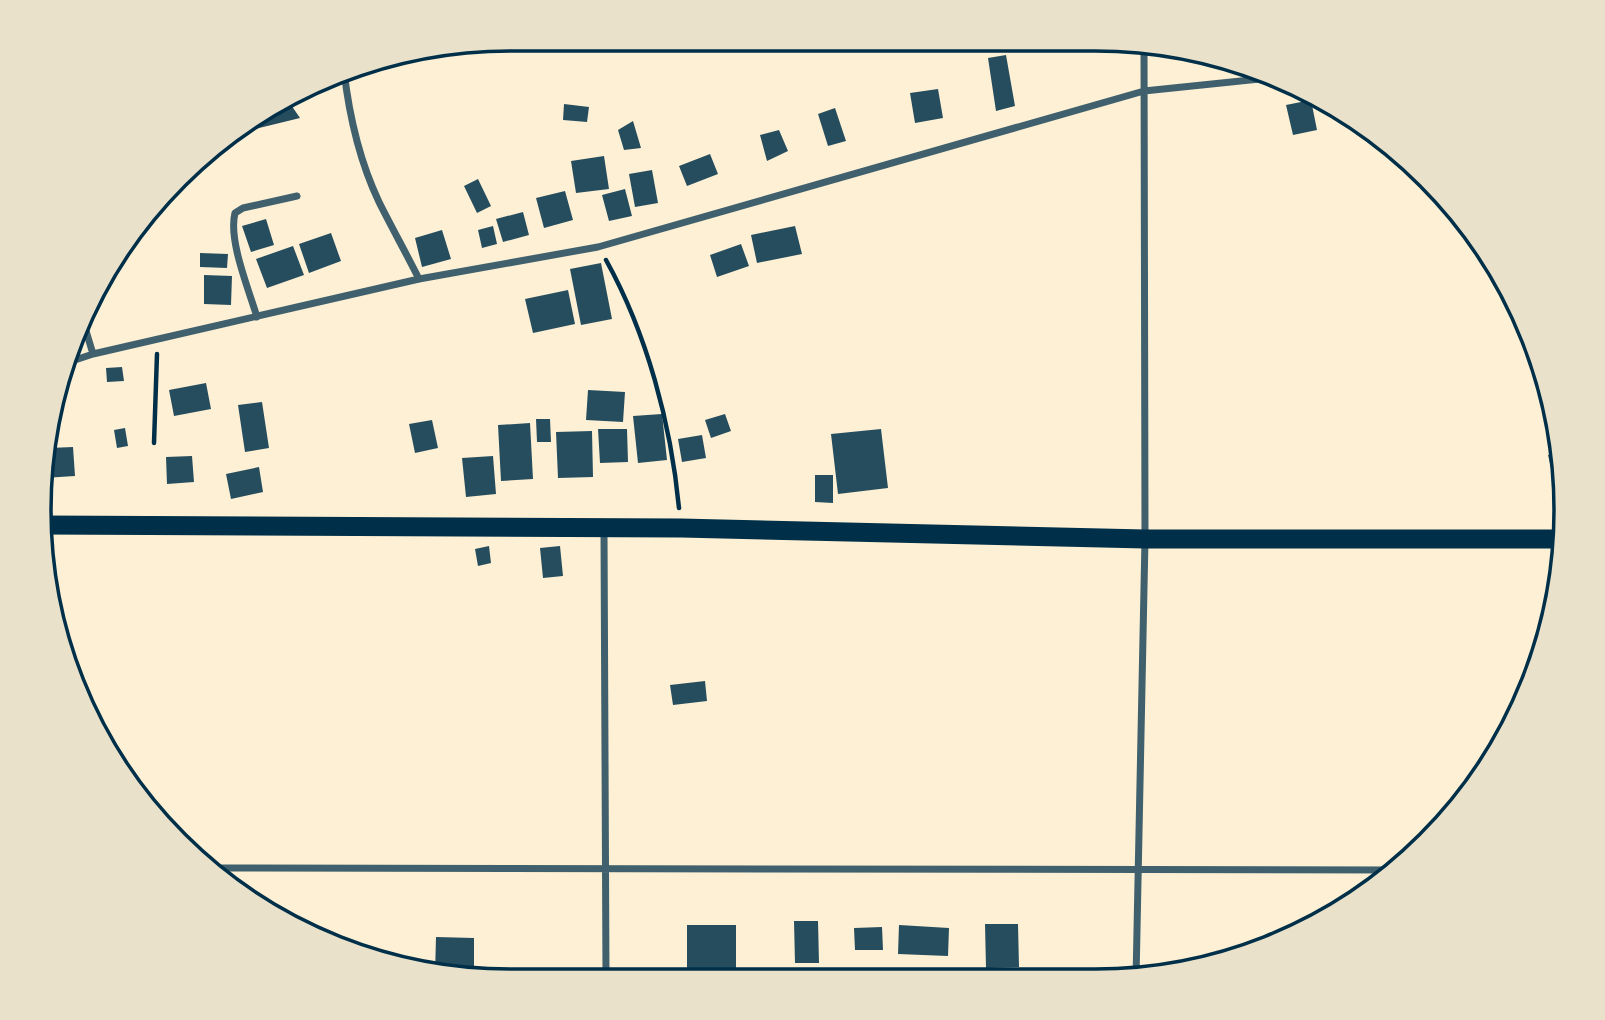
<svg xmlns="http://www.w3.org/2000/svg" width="1605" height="1020" font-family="Karla,sans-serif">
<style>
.building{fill:#264d5e}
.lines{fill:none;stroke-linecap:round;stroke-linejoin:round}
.path{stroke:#003049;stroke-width:4.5}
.minor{stroke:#3f606c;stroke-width:7}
.trunk{stroke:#003049;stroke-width:19}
.rim{fill:none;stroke:#003049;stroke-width:3.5}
</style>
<rect width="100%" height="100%" fill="#fdf0d5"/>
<path class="building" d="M 1006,55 L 1015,106 L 996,111 L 988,58 Z
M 938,89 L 943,118 L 915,123 L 910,93 Z
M 287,99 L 300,118 L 230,135 L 248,118 Z
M 1311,100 L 1317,130 L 1293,135 L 1286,105 Z
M 564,104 L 589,107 L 587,122 L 563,120 Z
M 835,108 L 846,141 L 828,146 L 818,114 Z
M 633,121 L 641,148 L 624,150 L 618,130 Z
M 779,130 L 788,151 L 767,161 L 760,135 Z
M 710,154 L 718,174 L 687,186 L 679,166 Z
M 604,156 L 609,189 L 576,193 L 571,161 Z
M 652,170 L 658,203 L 635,207 L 629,174 Z
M 478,179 L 491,206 L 477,213 L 464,186 Z
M 625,189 L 632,216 L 609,221 L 602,195 Z
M 565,191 L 573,220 L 544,228 L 536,198 Z
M 523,212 L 529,235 L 503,242 L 496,219 Z
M 266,219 L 274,245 L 251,252 L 242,226 Z
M 493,226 L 497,244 L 482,248 L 478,230 Z
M 795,226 L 802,254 L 757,263 L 751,235 Z
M 442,230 L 451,259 L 422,267 L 415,238 Z
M 331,233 L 341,261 L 309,273 L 299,244 Z
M 741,244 L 749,266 L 717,277 L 710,255 Z
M 293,246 L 304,275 L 267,288 L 256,259 Z
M 200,253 L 228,254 L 227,268 L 200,267 Z
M 601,263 L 612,319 L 581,325 L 570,269 Z
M 204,275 L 232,276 L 231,305 L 204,304 Z
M 568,290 L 575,324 L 533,333 L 525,299 Z
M 122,367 L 124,381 L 107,382 L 106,368 Z
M 206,383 L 211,409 L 174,416 L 169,390 Z
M 588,390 L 625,392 L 623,422 L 586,420 Z
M 262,402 L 269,448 L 245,452 L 238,405 Z
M 662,414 L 667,460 L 638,463 L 633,416 Z
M 725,414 L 731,431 L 711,438 L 705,420 Z
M 536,419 L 550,419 L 551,442 L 537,442 Z
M 432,420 L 438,448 L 415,453 L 409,424 Z
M 530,423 L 533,479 L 501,481 L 498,425 Z
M 125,428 L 128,446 L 117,448 L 114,430 Z
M 598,429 L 627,429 L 628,462 L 600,463 Z
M 881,429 L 888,488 L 838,494 L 831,434 Z
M 592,431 L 593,477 L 558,478 L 556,432 Z
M 702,435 L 706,458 L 682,462 L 678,439 Z
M 73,447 L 75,476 L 44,478 L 49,448 Z
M 1563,452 L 1563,478 L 1554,480 L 1548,455 Z
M 192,456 L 194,482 L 167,484 L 166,457 Z
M 493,456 L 496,494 L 466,497 L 462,458 Z
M 259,467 L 263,492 L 231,499 L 226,474 Z
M 815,475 L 833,475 L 833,503 L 815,502 Z
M 489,546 L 491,563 L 478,566 L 475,549 Z
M 560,546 L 563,576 L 543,578 L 540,548 Z
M 705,681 L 707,701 L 673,705 L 670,685 Z
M 794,921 L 818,921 L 819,963 L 795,963 Z
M 985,924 L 1018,924 L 1019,967 L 986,968 Z
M 687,925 L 736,925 L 736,979 L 687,979 Z
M 899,925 L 949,928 L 948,956 L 898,954 Z
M 882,927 L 883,950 L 855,950 L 854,928 Z
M 436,937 L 474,938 L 474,978 L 449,978 L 435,974 Z
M 526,973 L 526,978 L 486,978 L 486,974 Z"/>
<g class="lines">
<path class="path" d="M 606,260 C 647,334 671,424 679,508
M 154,443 L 157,354"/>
<path class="minor" d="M 344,71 C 349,114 360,162 379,202 C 392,228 406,253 419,279
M 257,317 C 249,290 228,240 235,213 L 243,208 L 297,196
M 83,321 L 93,354
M 63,364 L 93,354 L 419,279 L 598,247 L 1144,91 L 1280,77
M 604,531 L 606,978
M 208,868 C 604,867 1001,873 1398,870
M 1136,979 L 1145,539 L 1144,42"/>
<path class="trunk" d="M 41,525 L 681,528 L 1145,539 L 1565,539"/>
</g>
<path d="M0 0H1605V1020H0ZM510 51H1095A459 459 0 0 1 1554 510V510A459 459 0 0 1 1095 969H510A459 459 0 0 1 51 510V510A459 459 0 0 1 510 51Z" fill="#e9e1ca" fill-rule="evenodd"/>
<path class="rim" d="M510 51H1095A459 459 0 0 1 1554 510V510A459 459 0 0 1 1095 969H510A459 459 0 0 1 51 510V510A459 459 0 0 1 510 51Z"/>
</svg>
